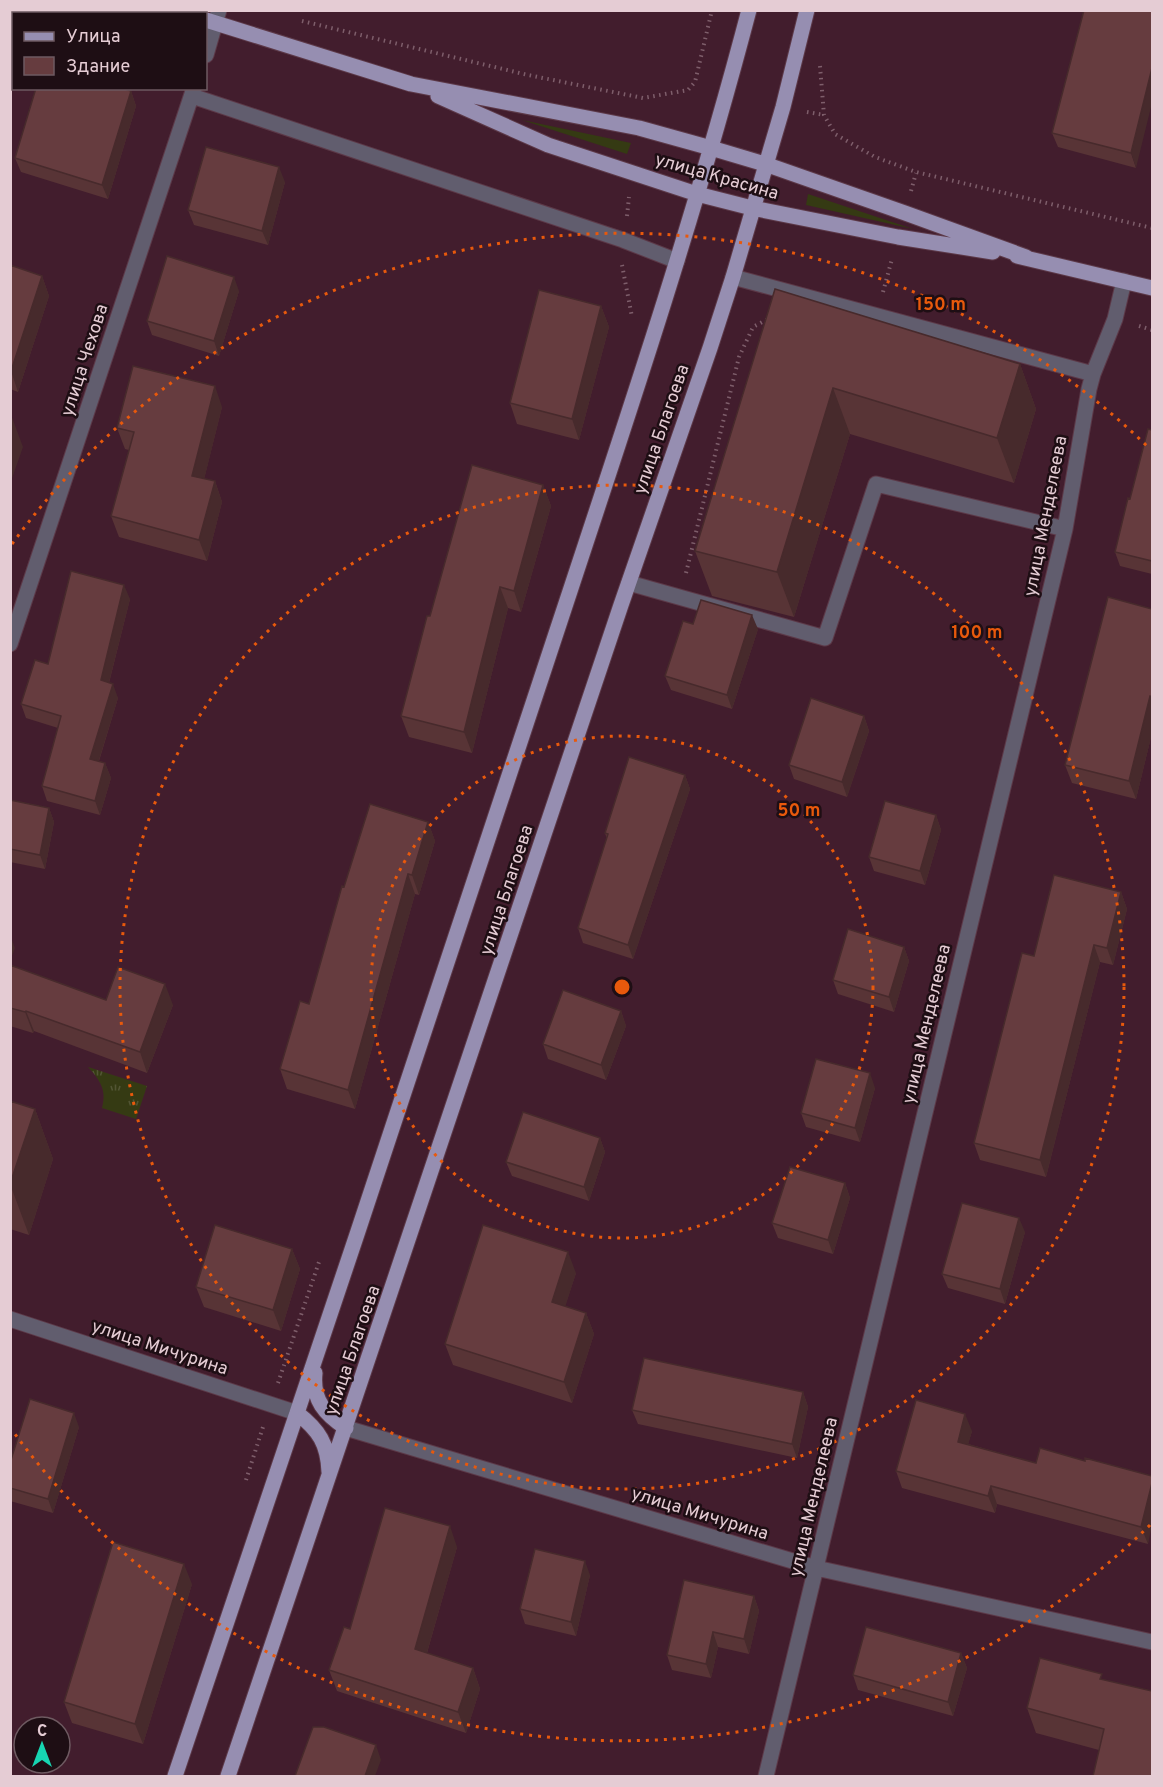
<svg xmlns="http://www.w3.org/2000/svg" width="1163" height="1787" font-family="Overpass,sans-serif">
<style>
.grass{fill:#353a13}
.park{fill:url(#park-tufts)}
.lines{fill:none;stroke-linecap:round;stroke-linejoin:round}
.minor-casing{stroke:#5c3948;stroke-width:17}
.major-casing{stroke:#5c3948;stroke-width:17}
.path{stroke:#7e5e6b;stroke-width:4;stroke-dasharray:1.5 4.5;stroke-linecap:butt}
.minor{stroke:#615d6e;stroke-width:15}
.major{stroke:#968eb1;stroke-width:15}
.wall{fill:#583436}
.shaded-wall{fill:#472a2c}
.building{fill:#663c3f;stroke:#472a2c;stroke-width:1.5}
.ring{fill:none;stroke:#e8590c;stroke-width:3;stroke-dasharray:3 6}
.labels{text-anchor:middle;stroke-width:5;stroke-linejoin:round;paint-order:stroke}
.street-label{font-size:18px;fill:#e5ccd4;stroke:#1e0e14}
.centre{fill:#e8590c;stroke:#1e0e14;stroke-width:3}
.ring-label{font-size:18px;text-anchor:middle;font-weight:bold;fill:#e8590c;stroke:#1e0e14;stroke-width:5;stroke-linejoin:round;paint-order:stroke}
</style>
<defs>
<pattern id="park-tufts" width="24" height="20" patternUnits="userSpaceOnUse" patternTransform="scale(1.5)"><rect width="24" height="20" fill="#353a13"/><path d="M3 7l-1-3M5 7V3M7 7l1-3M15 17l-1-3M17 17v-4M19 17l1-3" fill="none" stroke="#525534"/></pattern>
</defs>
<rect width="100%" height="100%" fill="#421d2d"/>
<path class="grass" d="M 522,120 L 631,143 L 627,154 Z
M 808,194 L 913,229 L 806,205 Z"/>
<path class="park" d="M 88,1067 L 147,1086 L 136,1119 L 102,1108 C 107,1090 100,1080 88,1067 Z"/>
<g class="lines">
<g class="minor-casing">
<path id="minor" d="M 206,55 L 219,10
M 192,96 L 623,240 L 677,261
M 733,277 L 1093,374
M 629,583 L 825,638 L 876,484 L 1065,529
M 10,644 L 194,88
M 10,1319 L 297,1413
M 346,1428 L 816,1568 L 1152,1642
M 766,1776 L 1065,529 L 1089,389 L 1093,374 L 1115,319 L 1124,281"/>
</g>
<g class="major-casing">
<path id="major" d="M 175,10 L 184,14
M 206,20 L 411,84 L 639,128 L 711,148 L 765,164 L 905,213 L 1026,257
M 438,96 L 548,145 L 697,194 L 752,208 L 898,237 L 993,252
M 1017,256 L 1152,288
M 315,1373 C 312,1400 325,1414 346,1428
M 297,1413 C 319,1430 328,1444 329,1472
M 175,1776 C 297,1414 419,1051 538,688 C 612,463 689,239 749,10
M 228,1776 L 621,605 L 710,348 L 733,277 L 783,107 L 807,10"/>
</g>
<path class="path" d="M 302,21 L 528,75 L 643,98 L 688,90 L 695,82 L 712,10
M 10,32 L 14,33
M 820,66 L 824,115 L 835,134 L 875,157 L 916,172 L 1152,228
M 807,112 L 824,115
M 911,191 L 916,173
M 627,216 L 629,197
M 622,265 L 632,317
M 883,292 L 892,259
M 1139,326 L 1152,330
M 686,573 L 739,357 L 753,327 L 770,318
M 278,1383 L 320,1259
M 246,1480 L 263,1427"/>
<use href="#minor" class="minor"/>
<use href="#major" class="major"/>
</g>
<path class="wall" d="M 1084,10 L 1136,168 L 1058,147 L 1052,133 Z
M 131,91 L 136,106 L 108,199 L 21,172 L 15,158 Z
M 285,182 L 268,245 L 194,225 L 188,210 Z
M 10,265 L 42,276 L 49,296 L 18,392 L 10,389 Z
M 775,289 L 1020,364 L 1036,409 L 1014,483 L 850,434 L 794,617 L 712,596 L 695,551 Z
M 239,291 L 219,356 L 152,335 L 147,321 Z
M 601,306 L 609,327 L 579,440 L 517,424 L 510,403 Z
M 222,407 L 204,479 L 215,481 L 222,502 L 207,561 L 119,537 L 111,516 L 129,450 L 125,449 L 117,428 Z
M 1152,430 L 1152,574 L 1120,566 L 1115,552 L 1130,499 Z
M 543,485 L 551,506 L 521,612 L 508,608 L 472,753 L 409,737 L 401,716 L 430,616 Z
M 130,599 L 109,683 L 118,698 L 99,761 L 105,763 L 111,778 L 100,815 L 47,801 L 42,786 L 58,728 L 26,718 L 21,704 L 48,664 Z
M 1152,609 L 1152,733 L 1136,799 L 1072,783 L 1065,765 Z
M 758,629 L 732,709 L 671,690 L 665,676 Z
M 864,716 L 869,731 L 847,797 L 794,779 L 789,765 Z
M 685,775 L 690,789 L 633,959 L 583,943 L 578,928 L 607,839 L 605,833 Z
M 10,800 L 49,808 L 54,822 L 45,869 L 10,862 Z
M 936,815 L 941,830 L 925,885 L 874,871 L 869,857 Z
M 428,822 L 435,841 L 419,895 L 415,894 L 355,1109 L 287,1089 L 280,1069 L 309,1004 Z
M 1121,892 L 1127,909 L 1113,965 L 1100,962 L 1046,1177 L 980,1160 L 974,1143 L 1034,956 Z
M 904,947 L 909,961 L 894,1012 L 838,994 L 833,980 Z
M 10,965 L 106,1000 L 173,1005 L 147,1073 L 34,1031 L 33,1033 L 10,1026 Z
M 621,1011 L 626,1026 L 606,1080 L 548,1059 L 543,1044 Z
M 875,1088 L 860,1142 L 806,1127 L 801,1113 Z
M 10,1101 L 35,1109 L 53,1159 L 29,1235 L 10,1229 Z
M 600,1138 L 605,1152 L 589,1201 L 512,1176 L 506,1162 Z
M 845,1183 L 850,1198 L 833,1254 L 778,1238 L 772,1223 Z
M 1025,1232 L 1005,1304 L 948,1288 L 942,1274 Z
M 292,1249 L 300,1269 L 281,1331 L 204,1307 L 196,1287 Z
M 576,1273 L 565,1306 L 586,1313 L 594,1334 L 572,1403 L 453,1365 L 445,1344 Z
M 803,1392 L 808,1407 L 797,1458 L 638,1424 L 632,1410 Z
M 79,1427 L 53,1513 L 10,1501 L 10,1463 Z
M 972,1431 L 968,1444 L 1036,1463 L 1085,1461 L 1152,1476 L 1148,1544 L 997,1504 L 995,1513 L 902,1488 L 896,1471 Z
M 457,1547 L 427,1653 L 473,1668 L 480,1689 L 466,1733 L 337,1691 L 329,1670 L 350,1629 Z
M 590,1575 L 576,1636 L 525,1624 L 520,1609 Z
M 192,1584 L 143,1744 L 72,1723 L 64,1702 Z
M 754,1596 L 759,1611 L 749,1654 L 718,1647 L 711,1678 L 672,1670 L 667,1655 Z
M 961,1653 L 967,1668 L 953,1716 L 858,1690 L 853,1675 Z
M 1104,1680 L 1152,1691 L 1099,1750 L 1036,1733 L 1027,1708 Z"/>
<path class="shaded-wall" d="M 1152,68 L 1152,103 L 1136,168 L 1131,153 Z
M 131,91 L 136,106 L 108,199 L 102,185 Z
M 279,167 L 285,182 L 268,245 L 262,231 Z
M 42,276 L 49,296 L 18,392 L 11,371 Z
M 234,277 L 239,291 L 219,356 L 214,341 Z
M 601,306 L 609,327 L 579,440 L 572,419 Z
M 1020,364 L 1036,409 L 1014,483 L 997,438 Z
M 215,386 L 222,407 L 200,496 L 192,476 Z
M 833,388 L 850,434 L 794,617 L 777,572 Z
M 10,412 L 23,447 L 10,484 Z
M 215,481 L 222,502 L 207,561 L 199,540 Z
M 543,485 L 551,506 L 521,612 L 514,591 Z
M 124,585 L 130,599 L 106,694 L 101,680 Z
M 500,587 L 508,608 L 472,753 L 464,732 Z
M 752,615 L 758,629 L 732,709 L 727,695 Z
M 113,684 L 118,698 L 95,773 L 90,759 Z
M 1150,696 L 1152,702 L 1152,733 L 1136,799 L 1129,781 Z
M 864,716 L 869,731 L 847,797 L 842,782 Z
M 105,763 L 111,778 L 100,815 L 95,801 Z
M 685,775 L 690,789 L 633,959 L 628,945 Z
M 49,808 L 54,822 L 45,869 L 40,855 Z
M 936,815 L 941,830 L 925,885 L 920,871 Z
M 428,822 L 435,841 L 419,895 L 412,875 Z
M 408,874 L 415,894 L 355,1109 L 348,1090 Z
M 1121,892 L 1127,909 L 1113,965 L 1107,948 Z
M 10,935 L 15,948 L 10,961 Z
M 1094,945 L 1100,962 L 1046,1177 L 1040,1160 Z
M 904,947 L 909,961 L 894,1012 L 889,997 Z
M 165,984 L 173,1005 L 147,1073 L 140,1052 Z
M 26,1011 L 34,1031 L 33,1033 L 25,1012 Z
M 621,1011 L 626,1026 L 606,1080 L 601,1065 Z
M 870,1073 L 875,1088 L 860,1142 L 855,1128 Z
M 35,1109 L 53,1159 L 29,1235 L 10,1184 Z
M 600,1138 L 605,1152 L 589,1201 L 584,1187 Z
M 845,1183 L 850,1198 L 833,1254 L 828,1240 Z
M 1019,1218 L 1025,1232 L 1005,1304 L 1000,1289 Z
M 292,1249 L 300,1269 L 281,1331 L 273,1310 Z
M 568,1252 L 576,1273 L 560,1323 L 552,1302 Z
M 586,1313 L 594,1334 L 572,1403 L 564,1382 Z
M 803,1392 L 808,1407 L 797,1458 L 792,1444 Z
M 74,1413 L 79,1427 L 53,1513 L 48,1499 Z
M 965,1414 L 972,1431 L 964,1459 L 958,1442 Z
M 1152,1483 L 1152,1525 L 1148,1544 L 1141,1527 Z
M 991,1486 L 997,1504 L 995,1513 L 988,1496 Z
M 450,1526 L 457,1547 L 422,1670 L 415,1649 Z
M 585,1561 L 590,1575 L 576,1636 L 571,1622 Z
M 184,1564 L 192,1584 L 143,1744 L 135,1724 Z
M 754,1596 L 759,1611 L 749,1654 L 744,1639 Z
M 713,1632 L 718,1647 L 711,1678 L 706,1664 Z
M 961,1653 L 967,1668 L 953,1716 L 948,1702 Z
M 473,1668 L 480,1689 L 466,1733 L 458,1712 Z
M 376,1745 L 381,1760 L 375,1776 L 365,1776 Z"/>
<path class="building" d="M 1084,10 L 1152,11 L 1152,68 L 1131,153 L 1052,133 Z
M 36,88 L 122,88 L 131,91 L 102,185 L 15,158 Z
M 206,147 L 279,167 L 262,231 L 188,210 Z
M 167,256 L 234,277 L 214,341 L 147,321 Z
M 10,265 L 42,276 L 11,371 L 10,371 Z
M 775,289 L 1020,364 L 997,438 L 833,388 L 777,572 L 695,551 Z
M 539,290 L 601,306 L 572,419 L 510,403 Z
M 133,366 L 215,386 L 192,476 L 215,481 L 199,540 L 111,516 L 134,432 L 117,428 Z
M 1148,429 L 1152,430 L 1152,561 L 1115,552 L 1128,498 L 1130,499 Z
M 472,465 L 543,485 L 514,591 L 500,587 L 464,732 L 401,716 L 427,616 L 430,616 Z
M 71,571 L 124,585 L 101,680 L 113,684 L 90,759 L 105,763 L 95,801 L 42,786 L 61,716 L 21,704 L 35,660 L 48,664 Z
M 1108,597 L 1152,609 L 1152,697 L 1150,696 L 1129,781 L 1065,765 Z
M 701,600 L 752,615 L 727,695 L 665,676 L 683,621 L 693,624 Z
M 811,698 L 864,716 L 842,782 L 789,765 Z
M 629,757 L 685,775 L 628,945 L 578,928 L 608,834 L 605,833 Z
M 10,800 L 49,808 L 40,855 L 10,849 Z
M 885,801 L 936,815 L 920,871 L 869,857 Z
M 370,804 L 428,822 L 412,875 L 408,874 L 348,1090 L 280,1069 L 300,1001 L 309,1004 L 342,886 L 344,887 Z
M 1054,875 L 1121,892 L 1107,948 L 1094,945 L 1040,1160 L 974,1143 L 1022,953 L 1034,956 Z
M 848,929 L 904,947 L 889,997 L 833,980 Z
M 10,965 L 106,1000 L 118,967 L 165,984 L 140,1052 L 26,1011 L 25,1012 L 10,1008 Z
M 563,990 L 621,1011 L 601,1065 L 543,1044 Z
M 816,1059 L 870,1073 L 855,1128 L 801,1113 Z
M 10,1101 L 35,1109 L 10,1184 Z
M 523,1112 L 600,1138 L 584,1187 L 506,1162 Z
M 790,1167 L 845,1183 L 828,1240 L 772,1223 Z
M 962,1203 L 1019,1218 L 1000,1289 L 942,1274 Z
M 215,1225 L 292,1249 L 273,1310 L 196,1287 Z
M 483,1225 L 568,1252 L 552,1302 L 586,1313 L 564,1382 L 445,1344 Z
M 644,1358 L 803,1392 L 792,1444 L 632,1410 Z
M 30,1399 L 74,1413 L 48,1499 L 10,1488 L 10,1463 Z
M 916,1400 L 965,1414 L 958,1442 L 1036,1463 L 1040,1448 L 1085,1461 L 1085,1458 L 1152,1476 L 1152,1483 L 1141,1527 L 991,1486 L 988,1496 L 896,1471 Z
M 385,1508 L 450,1526 L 415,1649 L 473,1668 L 458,1712 L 329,1670 L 344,1627 L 350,1629 Z
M 113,1542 L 184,1564 L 135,1724 L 64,1702 Z
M 535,1549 L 585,1561 L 571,1622 L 520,1609 Z
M 684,1580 L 754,1596 L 744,1639 L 713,1632 L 706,1664 L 667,1655 Z
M 866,1627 L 961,1653 L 948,1702 L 853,1675 Z
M 1040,1658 L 1102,1674 L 1100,1679 L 1152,1691 L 1152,1776 L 1093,1776 L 1104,1729 L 1027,1708 Z
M 313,1727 L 324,1727 L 376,1745 L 365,1776 L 295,1776 Z"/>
<g class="ring">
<circle cx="622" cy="987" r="251"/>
<circle cx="622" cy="987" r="502"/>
<path d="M1150 1525A754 754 0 0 1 12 1430M12 544A754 754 0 0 1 1150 449"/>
</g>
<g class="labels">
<g class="street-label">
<text transform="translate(717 176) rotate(16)" y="6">улица Красина</text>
<text transform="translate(84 360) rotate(-72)" y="6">улица Чехова</text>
<text transform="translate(661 429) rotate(-71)" y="6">улица Благоева</text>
<text transform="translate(1045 516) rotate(-79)" y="6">улица Менделеева</text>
<text transform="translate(506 890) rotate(-72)" y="6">улица Благоева</text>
<text transform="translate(926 1024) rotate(-77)" y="6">улица Менделеева</text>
<text transform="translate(160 1347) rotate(18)" y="6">улица Мичурина</text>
<text transform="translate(352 1350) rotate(-71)" y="6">улица Благоева</text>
<text transform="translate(813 1497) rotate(-77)" y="6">улица Менделеева</text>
<text transform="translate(700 1513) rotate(17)" y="6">улица Мичурина</text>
</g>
</g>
<circle cx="622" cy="987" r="9" class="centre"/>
<g class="ring-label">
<text x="941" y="310">150 m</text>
<text x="977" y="638">100 m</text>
<text x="799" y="816">50 m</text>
</g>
<rect width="1163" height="1787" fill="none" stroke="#e5ccd4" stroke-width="24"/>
<rect x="12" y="12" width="195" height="78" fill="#1e0e14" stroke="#6e5a61" stroke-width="1.5"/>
<rect x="24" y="32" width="30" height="9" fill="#968eb1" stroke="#6e5a61" stroke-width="1.5"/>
<text x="66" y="42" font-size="18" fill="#e5ccd4">Улица</text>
<rect x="24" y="57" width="30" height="18" fill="#663c3f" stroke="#6e5a61" stroke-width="1.5"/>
<text x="66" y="72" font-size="18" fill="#e5ccd4">Здание</text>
<g transform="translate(42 1745)"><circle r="28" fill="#1e0e14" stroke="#6e5a61" stroke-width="1.5"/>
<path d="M0-4.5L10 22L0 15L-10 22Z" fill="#17d5b2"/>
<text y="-9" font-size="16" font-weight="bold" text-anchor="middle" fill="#e5ccd4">С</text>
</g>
</svg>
